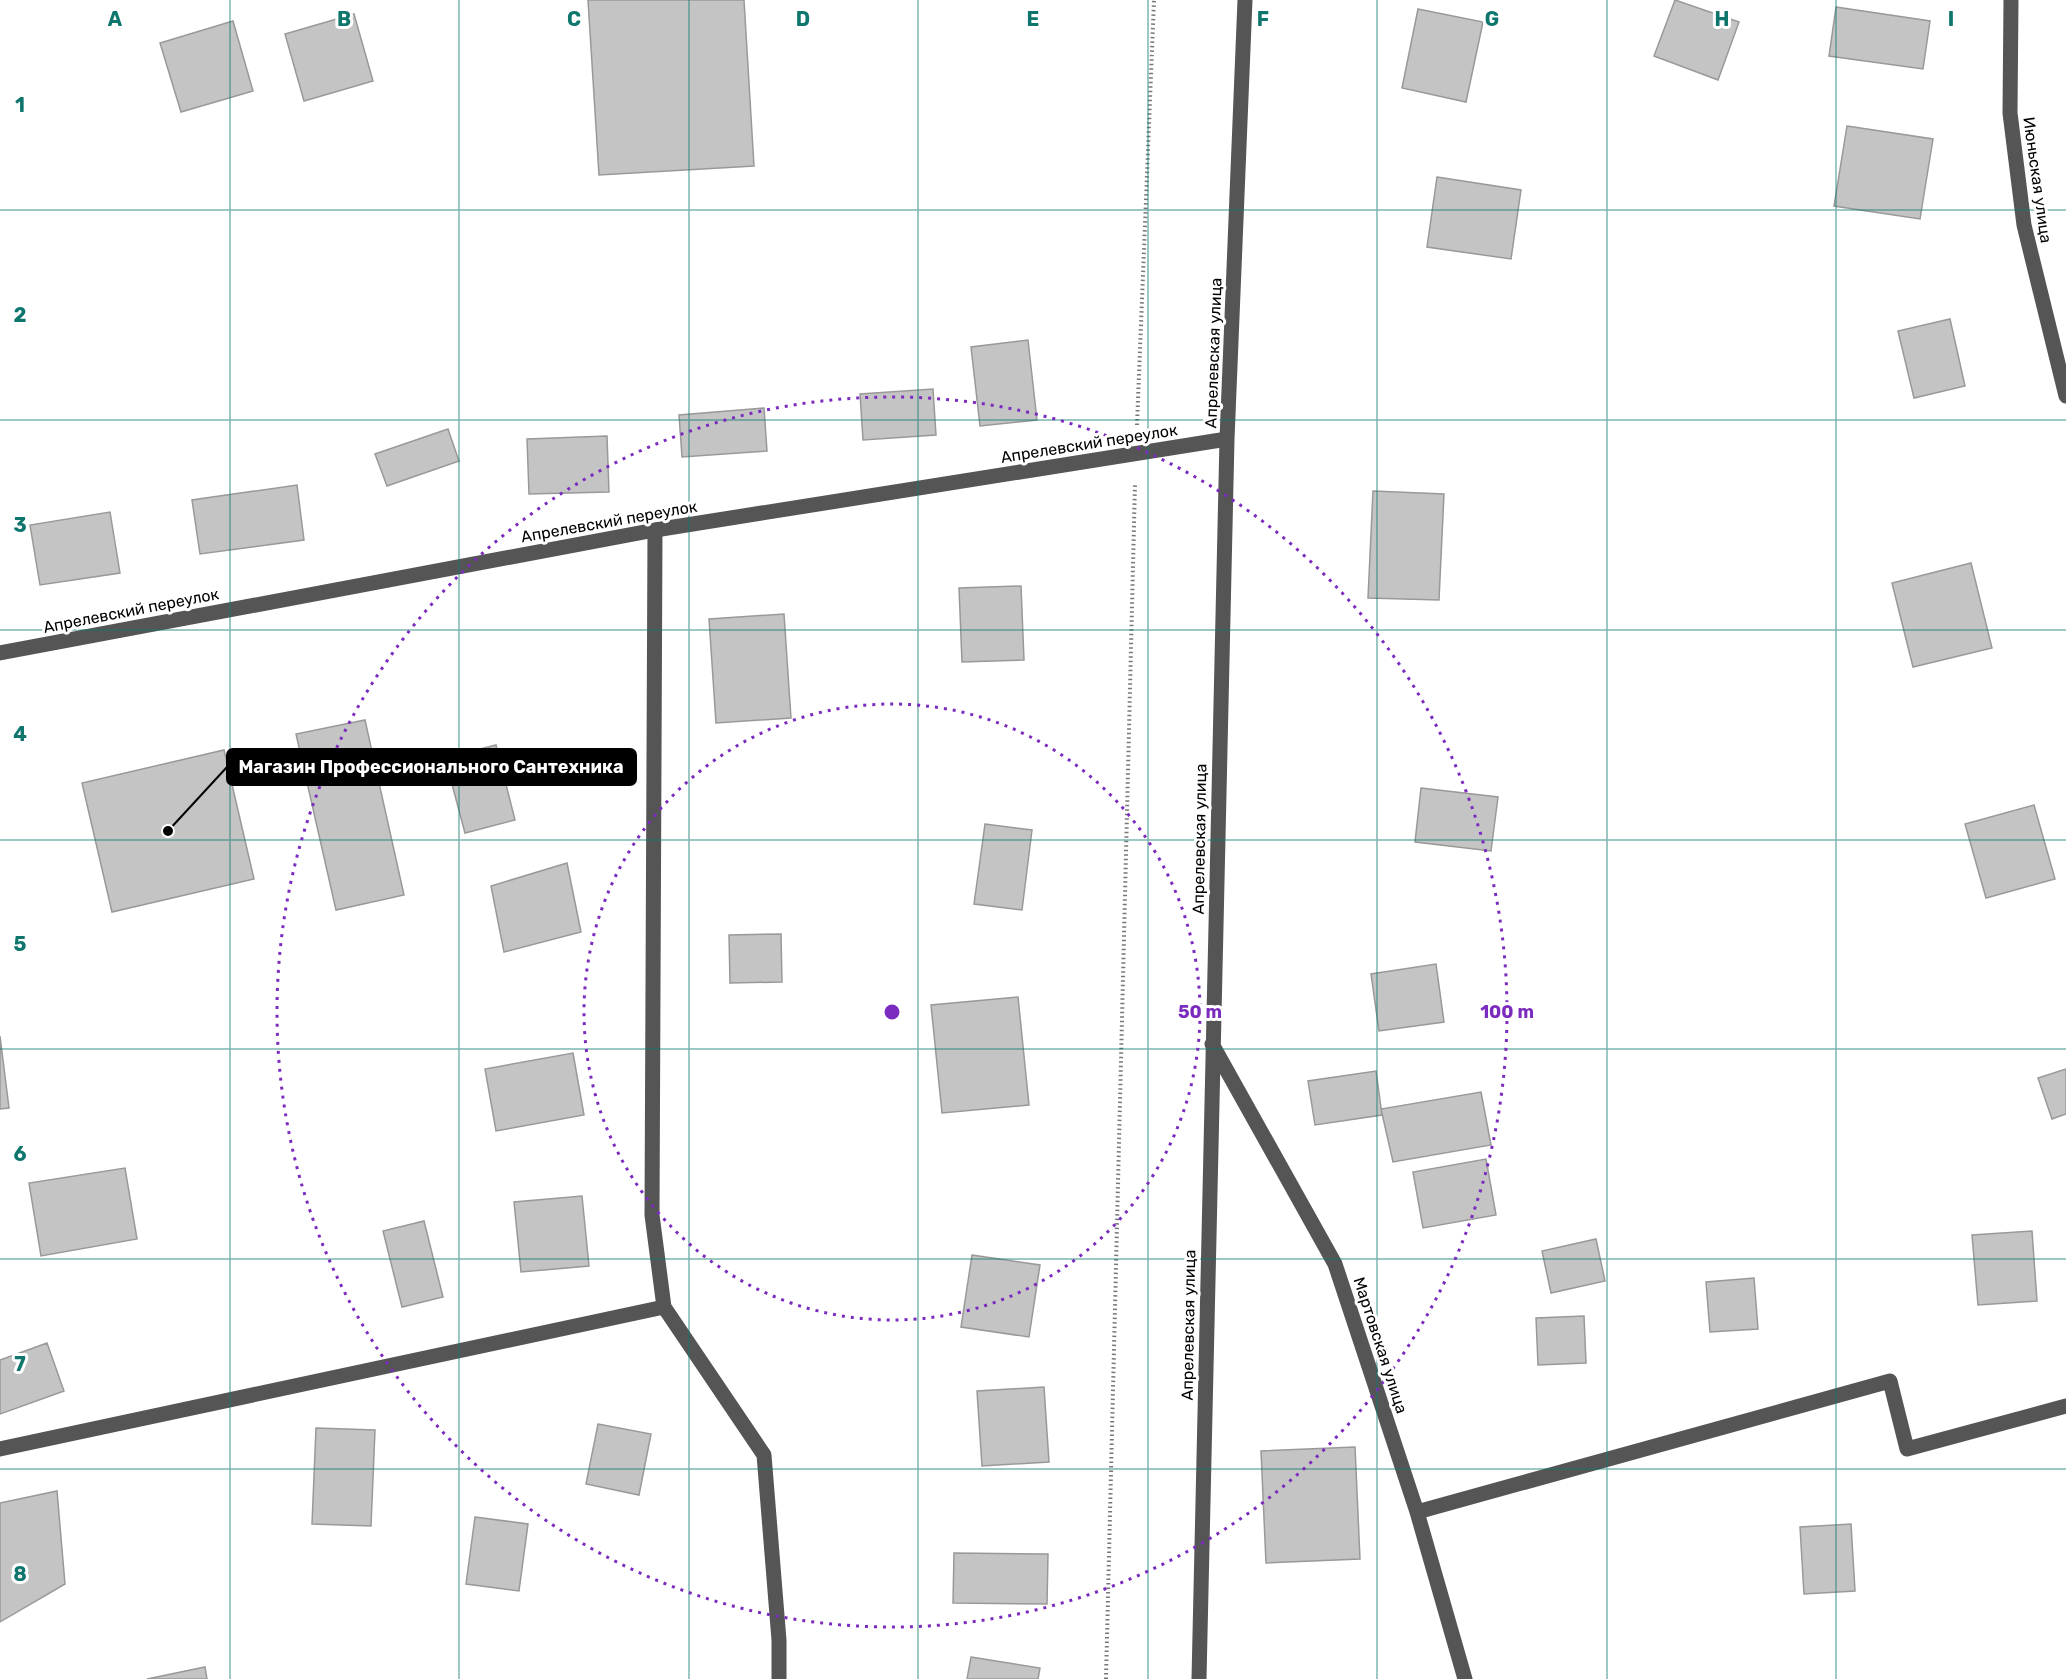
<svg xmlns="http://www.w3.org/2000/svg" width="2066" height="1679" font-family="Rubik,sans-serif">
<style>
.building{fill:#c4c4c4;stroke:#999;stroke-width:1.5}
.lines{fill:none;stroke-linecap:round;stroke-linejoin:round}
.path{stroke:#777;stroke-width:4;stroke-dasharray:1.5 3;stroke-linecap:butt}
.minor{stroke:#555;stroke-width:15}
.grid{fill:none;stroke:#0f766e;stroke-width:1.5;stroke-opacity:0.55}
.ring{fill:none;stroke:#7b2cbf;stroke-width:3;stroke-dasharray:3 6}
.labels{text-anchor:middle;stroke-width:6;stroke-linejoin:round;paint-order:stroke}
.street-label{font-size:16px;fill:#000;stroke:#fff}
.grid-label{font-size:20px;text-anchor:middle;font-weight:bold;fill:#0f766e;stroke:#fff;stroke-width:6;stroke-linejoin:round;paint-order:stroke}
.centre{fill:#7b2cbf;stroke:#fff;stroke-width:3}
.ring-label{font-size:18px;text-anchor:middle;font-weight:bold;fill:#7b2cbf;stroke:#fff;stroke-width:6;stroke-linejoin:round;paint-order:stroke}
.leader{fill:none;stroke:#000;stroke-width:2}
.callout-dot{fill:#000;stroke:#fff;stroke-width:2}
.callout{fill:#000;stroke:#000;stroke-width:2}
.callout-label{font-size:18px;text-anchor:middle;font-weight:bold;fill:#fff}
</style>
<rect width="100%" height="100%" fill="#fff"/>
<path class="building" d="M 588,0 L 744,0 L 754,166 L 599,175 Z
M 1675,0 L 1739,22 L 1718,80 L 1654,56 Z
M 1836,7 L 1930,21 L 1923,69 L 1829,56 Z
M 1418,9 L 1483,22 L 1466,102 L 1402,88 Z
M 354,14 L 373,81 L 304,101 L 285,34 Z
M 233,21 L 253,91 L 181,112 L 160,43 Z
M 1847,126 L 1933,139 L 1920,219 L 1834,206 Z
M 1437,177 L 1521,190 L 1511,259 L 1427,247 Z
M 1950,319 L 1965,386 L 1914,398 L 1898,331 Z
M 1028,340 L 1037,420 L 980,426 L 971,347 Z
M 933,389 L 936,435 L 863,440 L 860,394 Z
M 764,408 L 767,451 L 682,457 L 679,415 Z
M 448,429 L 459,461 L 387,486 L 375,454 Z
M 607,436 L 609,492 L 529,494 L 527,439 Z
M 297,485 L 304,540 L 200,554 L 192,500 Z
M 1373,491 L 1444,494 L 1439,600 L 1368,598 Z
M 110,512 L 120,573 L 40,585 L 30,525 Z
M 1971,563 L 1992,648 L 1913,667 L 1892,583 Z
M 1021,586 L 1024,660 L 962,662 L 959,588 Z
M 784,614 L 791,718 L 716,723 L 709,619 Z
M 365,720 L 404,895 L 336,910 L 296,734 Z
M 496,745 L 515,820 L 465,833 L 445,758 Z
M 224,750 L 254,879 L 112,912 L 82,783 Z
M 1421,788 L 1498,797 L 1491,851 L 1415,842 Z
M 2034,805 L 2055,879 L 1986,898 L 1965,824 Z
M 985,824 L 1032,830 L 1022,910 L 974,904 Z
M 567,863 L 581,932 L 504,952 L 491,886 Z
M 781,934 L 782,982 L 730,983 L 729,935 Z
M 1436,964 L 1444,1022 L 1379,1031 L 1371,974 Z
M 1018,997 L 1029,1105 L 942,1113 L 931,1005 Z
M 0,1036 L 9,1108 L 0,1109 Z
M 573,1053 L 584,1115 L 496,1131 L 485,1069 Z
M 2066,1069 L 2066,1114 L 2052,1119 L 2038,1078 Z
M 1376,1071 L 1382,1115 L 1315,1125 L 1308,1081 Z
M 1481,1092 L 1491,1145 L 1393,1162 L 1381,1109 Z
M 1486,1159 L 1496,1215 L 1423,1228 L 1413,1172 Z
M 125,1168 L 137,1239 L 41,1256 L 29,1183 Z
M 582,1196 L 589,1266 L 521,1272 L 514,1202 Z
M 424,1221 L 443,1297 L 402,1307 L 383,1231 Z
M 2032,1231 L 2037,1301 L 1978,1305 L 1972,1235 Z
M 1596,1239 L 1605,1281 L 1551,1293 L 1542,1251 Z
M 972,1255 L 1040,1265 L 1029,1337 L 961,1327 Z
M 1754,1278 L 1758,1329 L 1710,1332 L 1706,1282 Z
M 1584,1316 L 1586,1363 L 1538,1365 L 1536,1318 Z
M 47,1343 L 64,1391 L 0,1414 L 0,1360 Z
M 1044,1387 L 1049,1462 L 982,1466 L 977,1391 Z
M 598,1424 L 651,1434 L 639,1495 L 586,1484 Z
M 316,1428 L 375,1430 L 371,1526 L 312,1524 Z
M 1355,1447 L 1360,1559 L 1266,1563 L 1261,1451 Z
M 57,1491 L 65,1584 L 0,1622 L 0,1503 Z
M 475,1517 L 528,1524 L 519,1591 L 466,1584 Z
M 1851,1524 L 1855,1591 L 1804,1594 L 1800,1527 Z
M 954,1553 L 1048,1554 L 1047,1604 L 953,1603 Z
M 971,1657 L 1040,1668 L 1038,1679 L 967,1679 Z
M 205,1667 L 207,1679 L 147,1679 Z"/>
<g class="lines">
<path class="path" d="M 1137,425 L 1154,0
M 1106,1679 L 1135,483"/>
<path class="minor" d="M 2011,0 L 2010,113 L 2024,225 L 2066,396
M 655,530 L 652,1215 L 664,1307 L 764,1455 L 779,1640 L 779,1679
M 0,653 L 655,530 L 1227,439
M 1212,1044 L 1335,1264 L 1417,1512 L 1465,1679
M 0,1449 L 664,1307
M 1417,1512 L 1890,1381 L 1907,1449 L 2066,1406
M 1199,1679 L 1227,439 L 1245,0"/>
</g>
<path class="grid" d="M 230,0 L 230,1679M 459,0 L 459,1679M 689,0 L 689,1679M 918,0 L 918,1679M 1148,0 L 1148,1679M 1377,0 L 1377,1679M 1607,0 L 1607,1679M 1836,0 L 1836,1679M 0,210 L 2066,210M 0,420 L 2066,420M 0,630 L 2066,630M 0,840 L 2066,840M 0,1049 L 2066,1049M 0,1259 L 2066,1259M 0,1469 L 2066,1469"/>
<g class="ring">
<circle cx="892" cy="1012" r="308"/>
<circle cx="892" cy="1012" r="615"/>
</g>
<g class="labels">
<g class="street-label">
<text transform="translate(2038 180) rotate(82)" y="6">Июньская улица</text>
<text transform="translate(1213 353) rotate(-88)" y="6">Апрелевская улица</text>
<text transform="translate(1089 443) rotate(-9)" y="6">Апрелевский переулок</text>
<text transform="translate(609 521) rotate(-10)" y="6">Апрелевский переулок</text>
<text transform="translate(131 610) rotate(-11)" y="6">Апрелевский переулок</text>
<text transform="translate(1199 839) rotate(-89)" y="6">Апрелевская улица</text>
<text transform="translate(1188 1325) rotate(-89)" y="6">Апрелевская улица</text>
<text transform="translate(1381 1345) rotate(72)" y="6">Мартовская улица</text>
</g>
</g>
<g class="grid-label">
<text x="115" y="26">A</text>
<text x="344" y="26">B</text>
<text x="574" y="26">C</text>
<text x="803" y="26">D</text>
<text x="1033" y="26">E</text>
<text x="1263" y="26">F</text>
<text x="1492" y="26">G</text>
<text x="1722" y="26">H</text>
<text x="1951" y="26">I</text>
<text x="20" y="112">1</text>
<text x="20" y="322">2</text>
<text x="20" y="532">3</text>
<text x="20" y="741">4</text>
<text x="20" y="951">5</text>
<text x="20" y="1161">6</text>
<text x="20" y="1371">7</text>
<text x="20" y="1581">8</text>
</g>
<circle cx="892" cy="1012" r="9" class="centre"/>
<g class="ring-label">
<text x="1200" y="1018">50 m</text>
<text x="1507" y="1018">100 m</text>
</g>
<path class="leader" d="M168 831L227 767"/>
<circle class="callout-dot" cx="168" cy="831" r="6"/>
<rect class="callout" x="227" y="749" width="409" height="36" rx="6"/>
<g class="callout-label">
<text x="431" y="773">Магазин Профессионального Сантехника</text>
</g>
</svg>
